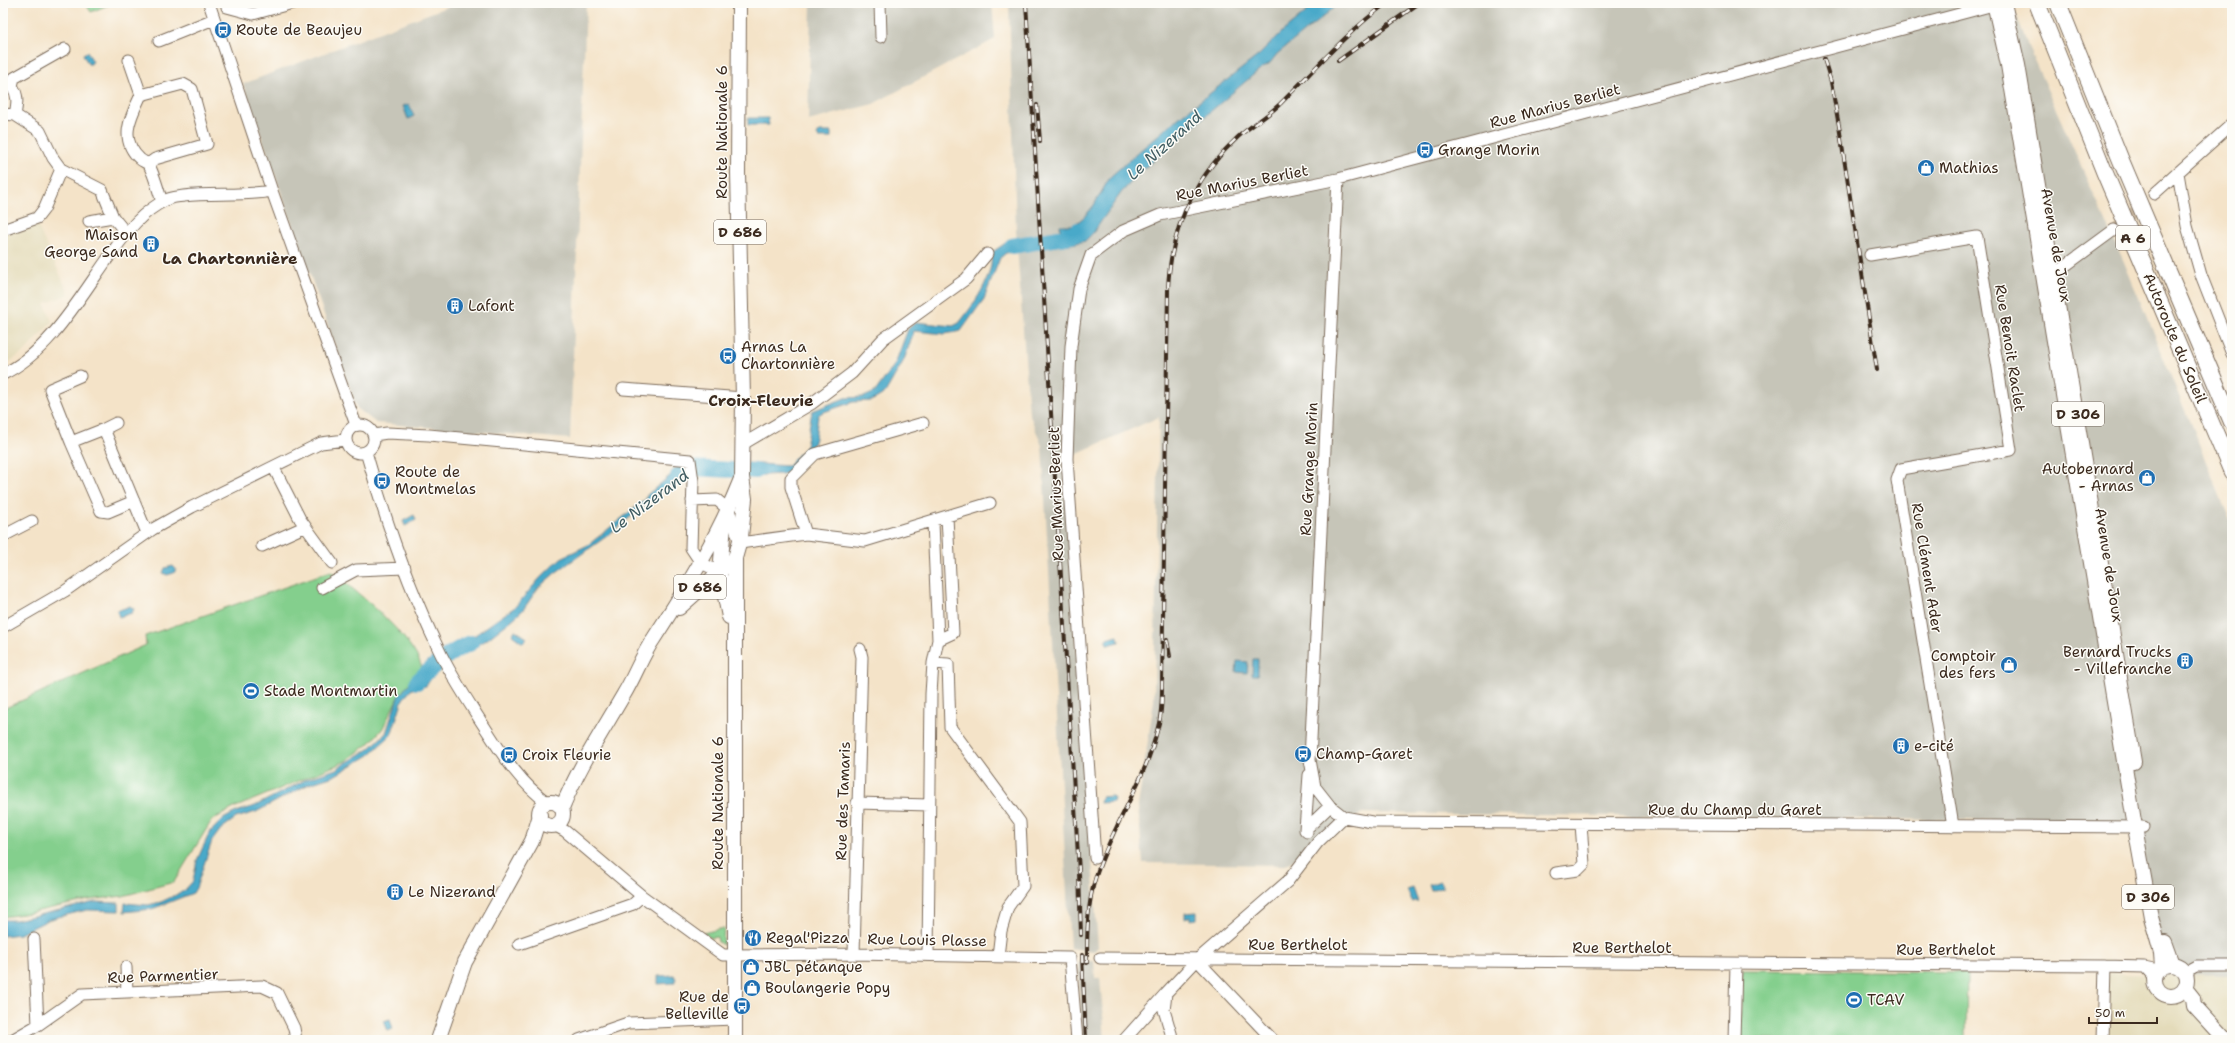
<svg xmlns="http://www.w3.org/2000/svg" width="2235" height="1043" font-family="'Shantell Sans',sans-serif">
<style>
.built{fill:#e4dbba}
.industrial{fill:#c6c5b8}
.green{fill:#84cf8d;stroke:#607c56}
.water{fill:#4aa9c9;stroke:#426a74}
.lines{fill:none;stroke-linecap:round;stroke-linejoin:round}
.river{stroke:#4aa9c9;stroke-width:16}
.minor-tunnel{stroke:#cfbea6;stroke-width:11;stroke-dasharray:11 5.5;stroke-linecap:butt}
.minor-casing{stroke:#7c6b5a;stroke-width:13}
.major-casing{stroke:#7c6b5a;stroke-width:16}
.highway-casing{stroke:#7c6b5a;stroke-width:18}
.minor{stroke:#fff;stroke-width:11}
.major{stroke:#fff;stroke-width:14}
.highway{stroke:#fff;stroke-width:16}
.rail-casing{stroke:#3b2a1e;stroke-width:4}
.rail{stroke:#fdfcf7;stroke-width:2.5;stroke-dasharray:8;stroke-linecap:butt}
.labels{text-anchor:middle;stroke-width:3;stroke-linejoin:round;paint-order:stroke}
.shield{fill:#fdfcf7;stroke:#75695f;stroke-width:1}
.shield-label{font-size:14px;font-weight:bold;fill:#3b2a1e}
.poi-label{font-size:15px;fill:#3b2a1e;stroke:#fdfcf7;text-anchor:start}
.street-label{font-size:15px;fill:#3b2a1e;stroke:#fdfcf7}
.water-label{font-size:16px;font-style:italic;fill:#415d62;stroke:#fdfcf7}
.neighbourhood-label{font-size:16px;font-weight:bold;fill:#3b2a1e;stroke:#fdfcf7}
</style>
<rect width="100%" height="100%" fill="#fdfcf7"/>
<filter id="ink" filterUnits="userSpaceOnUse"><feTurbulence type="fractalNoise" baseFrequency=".025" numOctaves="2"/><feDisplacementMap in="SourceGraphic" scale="8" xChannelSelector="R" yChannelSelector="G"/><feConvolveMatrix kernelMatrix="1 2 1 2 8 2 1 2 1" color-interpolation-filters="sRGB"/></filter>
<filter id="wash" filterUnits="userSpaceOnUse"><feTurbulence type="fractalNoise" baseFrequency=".012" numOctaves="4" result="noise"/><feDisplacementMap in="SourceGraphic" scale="16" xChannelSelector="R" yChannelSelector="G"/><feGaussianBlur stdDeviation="0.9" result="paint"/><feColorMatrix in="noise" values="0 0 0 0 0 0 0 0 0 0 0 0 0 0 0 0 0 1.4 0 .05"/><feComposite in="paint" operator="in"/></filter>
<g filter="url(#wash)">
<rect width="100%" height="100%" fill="#f4e3c8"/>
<path class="built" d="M 35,220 L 69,294 L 45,304 L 52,322 L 24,352 L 3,366 L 3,233 Z
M 2108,974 L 2232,975 L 2232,1040 L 2107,1040 Z"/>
<path class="industrial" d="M 457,3 L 586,3 L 570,439 L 376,423 L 357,408 L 243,84 Z
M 811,3 L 992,3 L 995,39 L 873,104 L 808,121 Z
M 1009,3 L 2012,3 L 2026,42 L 2124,262 L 2232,525 L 2232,975 L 2156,974 L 2129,822 L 1362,813 L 1286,865 L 1143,863 L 1138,806 L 1154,701 L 1159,417 L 1064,459 L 1098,947 L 1094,951 L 1070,948 L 1042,446 L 1029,413 L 1016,231 Z
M 1078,961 L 1094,961 L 1095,978 L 1100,978 L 1105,1040 L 1082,1040 Z"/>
<path class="green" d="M 85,3 L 113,3 L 91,12 Z
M 331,571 C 357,592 413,636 422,668 L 398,697 L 383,728 L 369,744 L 344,762 L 236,807 L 212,820 L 174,882 L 123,896 L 89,900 L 29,913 L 3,917 L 3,709 L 146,645 L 145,636 Z
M 724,928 L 723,945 L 718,942 L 717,937 L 711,938 L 703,933 Z
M 1743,970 L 1967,972 L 1966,1039 L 1989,1040 L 1739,1040 Z"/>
<path class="water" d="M 1317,3 L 1340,3 L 1277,54 L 1270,63 L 1259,70 L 1141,171 L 1121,193 L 1093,233 L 1085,241 L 1071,244 L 1056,244 L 1061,234 L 1060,225 L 1074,225 L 1084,217 L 1094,205 L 1110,177 L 1120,168 L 1172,123 L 1259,55 L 1282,32 Z
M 87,52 L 93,61 L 91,64 L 88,64 L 83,54 Z
M 409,104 L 414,116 L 408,119 L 403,106 Z
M 748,118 L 768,118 L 769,125 L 748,125 Z
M 819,132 L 831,132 L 831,138 L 819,138 L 817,135 Z
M 1033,238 L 1033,243 L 1013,252 L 1006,253 L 1000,258 L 984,299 L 961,331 L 945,334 L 914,331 L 904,360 L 885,393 L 872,401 L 853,402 L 821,413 L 818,416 L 815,438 L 811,451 L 791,472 L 782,474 L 748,476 L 748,463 L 788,466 L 806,446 L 812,411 L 845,398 L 864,397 L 875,392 L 895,364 L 908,329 L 916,322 L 953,326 L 959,323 C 972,307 995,276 991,253 L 1007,242 Z
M 697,461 L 728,464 L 727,475 L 709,472 L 698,473 Z
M 685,467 L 685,475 L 682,475 L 607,536 L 555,573 L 538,588 L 523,610 L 513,619 L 485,641 L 452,655 L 449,649 L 465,642 L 515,607 L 541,577 L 561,558 L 588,545 L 646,499 L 647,495 L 678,469 Z
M 414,515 L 416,520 L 405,526 L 403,521 Z
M 173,566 L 176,569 L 174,573 L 167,575 L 163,573 L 165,568 Z
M 130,606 L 134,609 L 132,613 L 119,617 L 117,611 Z
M 515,630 L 527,638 L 523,643 L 512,635 Z
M 1118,636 L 1119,642 L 1108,645 L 1106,642 L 1106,639 Z
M 1253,659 L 1258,659 L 1258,675 L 1252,675 Z
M 429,660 L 436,671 L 426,686 L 412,689 L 403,699 L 391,735 L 369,755 L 334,776 L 309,784 L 256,812 L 236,818 L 221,829 L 212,841 L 196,888 L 193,893 L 152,909 L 124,912 L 125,903 L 148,905 L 161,902 L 184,891 L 193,881 L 197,860 L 210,832 L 223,819 L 236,812 L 255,806 L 307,779 L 336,769 L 369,749 L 386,733 L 398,697 Z
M 1237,661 L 1248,662 L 1247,673 L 1236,672 Z
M 1112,796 L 1114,799 L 1113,802 L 1100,803 L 1101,797 Z
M 1440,881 L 1443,887 L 1431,891 L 1429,885 Z
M 1413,888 L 1418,902 L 1417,903 L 1416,901 L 1412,902 L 1407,890 Z
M 95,902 L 119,903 L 119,911 L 87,910 L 50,919 L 20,934 L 3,936 L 3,920 L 16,920 Z
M 1197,912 L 1197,919 L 1190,920 L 1190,916 L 1185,919 L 1185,913 Z
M 674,975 L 676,979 L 674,983 L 658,984 L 658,976 Z
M 390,1019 L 393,1029 L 388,1031 L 384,1021 Z"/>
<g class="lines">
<path class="river" d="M 1012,246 L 1071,236 L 1078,230
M 678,476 L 689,468 L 756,471
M 417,682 C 433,666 449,652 471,643"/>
</g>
</g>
<g filter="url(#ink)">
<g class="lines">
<path class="minor-tunnel" d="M 2114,230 L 2154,194"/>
<g class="minor-casing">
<path id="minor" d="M 209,3 L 272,191 L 356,425
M 880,3 L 881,37
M 227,7 L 253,14 L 293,3
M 159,41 L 214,19
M 129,60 L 141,95
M 3,114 L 15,115 L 40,131 L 53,158 L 61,169 L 102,190 L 113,217 L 126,233
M 15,115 C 17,104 19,96 12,86 L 14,78 L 65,49
M 148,164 L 155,159 L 207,144 L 192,89 L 183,84 L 141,95 C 131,116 118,139 140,159 C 142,161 145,162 148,164 C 153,170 159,193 162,202
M 2178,173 L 2187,226 L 2201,275 L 2232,354
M 1338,179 L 1310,760 L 1315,787 L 1330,806 L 1344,817 L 1372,822 L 2144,827
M 2154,194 L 2232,124
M 89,221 L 113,217
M 3,230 L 37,218 L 44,209 L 61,169
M 1870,255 L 1977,237 L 2011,450 L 1901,469 L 1897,480 L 1953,826
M 2047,275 L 2054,274 L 2114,230
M 3,374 C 50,352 81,295 111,254 C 127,232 141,212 166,200 C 171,197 178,197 184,196 C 213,193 243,196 272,191
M 623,389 L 743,398
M346 439a14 14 0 1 1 28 0a14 14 0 1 1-28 0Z
M 104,429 L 116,423
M 374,435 L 387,433 L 429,435 L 690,460 L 693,481 L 691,548 L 701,563 L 720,572
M 71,442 L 50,389 L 80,376
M 743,444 L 811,404 L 852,373 L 883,339 L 966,279 L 987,254
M 366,452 C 385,519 408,586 438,648 C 451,676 468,701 484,726 C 502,754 520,783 548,803
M 274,468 L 300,519 L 332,563
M 134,501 L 108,512 L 101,511 L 71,442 L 104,429 L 147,533
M 692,501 L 717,500 L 729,510 L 740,543 L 806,534 L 791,487 L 791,478 L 815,454 L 923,423
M 933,522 L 938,640 L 953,633 L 947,517
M 806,534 L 865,541 L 990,503
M 3,536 L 32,521
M 262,546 L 304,527
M 322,588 L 356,570 L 405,568
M 3,627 L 65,591 L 153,529 L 192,507 L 321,443 L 345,440
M 933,663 L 948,664 L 950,727 L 1020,822 L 1023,886 L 1008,907 L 1001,931 L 998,956
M 857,803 L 929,805
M 554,825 L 565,831 L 642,896 L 723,955 L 854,954 L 1070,958 L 1077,1040
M 1305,830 L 1309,775
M 1307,832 L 1305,830 L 1330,806
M 1095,858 L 1067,459 L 1071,346 L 1079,289 L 1091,255 L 1123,231 L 1160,215 L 1338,179 L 2001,3
M 1556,873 L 1578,870 L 1584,864 L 1581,824
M 34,939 L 38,1025
M 519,944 L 633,904 L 642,896
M 854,954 L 862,657 L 860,649
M 928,955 L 931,694 L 933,663 L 938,640
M 1100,958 L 2105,966 L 2144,967 L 2158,970
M 1197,960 L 1273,1040
M 126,967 L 127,992
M 2144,967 L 2155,979
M 2185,972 L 2196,966 L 2232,966
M 12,1040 L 38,1025 L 82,994 L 262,986 L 277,993 L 294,1028 L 296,1040
M 579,1040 L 628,1023 L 735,1019
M 1124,1040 L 1166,993
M 1173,1040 L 1164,1010 L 1166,993 L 1197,960 L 1288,881 L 1318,842 L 1344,817
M 1734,1040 L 1736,964
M 2103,1040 L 2105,966"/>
</g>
<g class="major-casing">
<path id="major" d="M 1994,3 L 2008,65 L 2135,827 L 2151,917 L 2161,953 L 2162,967
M 2004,3 L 2018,65 L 2134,762
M 724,525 L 720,572 L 729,617
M 679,608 L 725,567
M539 814a12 12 0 1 1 24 0a12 12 0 1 1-24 0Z
M 562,808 C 578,768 602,732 624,694 C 635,676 642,655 654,638 C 687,587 719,535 741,479
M 2165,942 L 2173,964
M2155 980a16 16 0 1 1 32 0a16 16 0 1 1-32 0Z
M 2185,988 L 2193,998 L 2194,1005 L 2226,1040
M 438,1040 L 465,962 L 532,841 L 540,815
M 735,1040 L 735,558 L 741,537 L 745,499 L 742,477 L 743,398 L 738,173 L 739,3"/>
</g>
<g class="highway-casing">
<path id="highway" d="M 2037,3 L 2104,171 L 2232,472
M 2058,3 L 2120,158 L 2232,422"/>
</g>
<use href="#minor" class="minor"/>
<use href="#major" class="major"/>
<use href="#highway" class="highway"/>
<g class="rail-casing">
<path id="rail" d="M 1026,3 L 1079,872 L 1081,935
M 1824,59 L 1831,82 L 1839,126 L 1877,370
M 1338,61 L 1419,3
M 1037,105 L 1040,141
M 1167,640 L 1170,656
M 1082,955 L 1086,1040
M 1087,963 C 1087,933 1087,904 1096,876 C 1113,824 1146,780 1158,727 C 1162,713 1162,699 1162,685 L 1168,290 C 1170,230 1194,178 1238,137 C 1252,125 1268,116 1281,103 C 1315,69 1348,31 1387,3"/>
</g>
<use href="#rail" class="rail"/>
</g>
</g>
<defs>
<g id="bus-disc" transform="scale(0.9)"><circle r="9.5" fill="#1f6fb2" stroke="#fdfcf7"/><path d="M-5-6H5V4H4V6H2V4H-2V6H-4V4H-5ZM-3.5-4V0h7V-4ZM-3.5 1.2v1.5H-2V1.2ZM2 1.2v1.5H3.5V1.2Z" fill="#fff"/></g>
<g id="shop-disc" transform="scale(0.9)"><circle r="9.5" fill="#1f6fb2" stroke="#fdfcf7"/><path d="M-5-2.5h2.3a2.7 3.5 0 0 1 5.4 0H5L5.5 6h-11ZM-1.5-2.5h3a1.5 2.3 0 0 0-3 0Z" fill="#fff"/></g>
<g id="building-disc" transform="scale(0.9)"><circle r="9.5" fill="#1f6fb2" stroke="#fdfcf7"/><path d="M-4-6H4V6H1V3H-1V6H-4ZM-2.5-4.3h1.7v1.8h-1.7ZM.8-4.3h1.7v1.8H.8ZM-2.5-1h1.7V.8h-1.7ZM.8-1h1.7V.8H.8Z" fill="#fff"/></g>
<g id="stadium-disc" transform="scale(0.9)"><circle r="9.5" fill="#1f6fb2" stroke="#fdfcf7"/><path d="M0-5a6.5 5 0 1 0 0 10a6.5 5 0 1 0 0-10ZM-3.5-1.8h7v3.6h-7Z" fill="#fff"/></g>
<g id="restaurant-disc" transform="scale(0.9)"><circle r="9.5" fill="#1f6fb2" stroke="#fdfcf7"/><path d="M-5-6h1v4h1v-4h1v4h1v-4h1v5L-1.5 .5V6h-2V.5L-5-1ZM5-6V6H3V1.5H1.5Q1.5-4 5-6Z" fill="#fff"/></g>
</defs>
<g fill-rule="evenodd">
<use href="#bus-disc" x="223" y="30"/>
<use href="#bus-disc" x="1425" y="150"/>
<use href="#shop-disc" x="1926" y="168"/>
<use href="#building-disc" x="151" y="244"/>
<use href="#building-disc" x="455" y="306"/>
<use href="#bus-disc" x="728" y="356"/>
<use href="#shop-disc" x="2147" y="478"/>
<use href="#bus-disc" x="382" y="481"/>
<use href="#building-disc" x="2185" y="661"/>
<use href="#shop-disc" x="2009" y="665"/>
<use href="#stadium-disc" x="251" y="691"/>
<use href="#building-disc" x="1901" y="746"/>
<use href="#bus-disc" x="1303" y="754"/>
<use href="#bus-disc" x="509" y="755"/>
<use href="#building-disc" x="395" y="892"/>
<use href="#restaurant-disc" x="753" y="938"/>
<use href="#shop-disc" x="751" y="967"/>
<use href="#shop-disc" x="752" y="988"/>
<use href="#stadium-disc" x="1854" y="1000"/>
<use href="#bus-disc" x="742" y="1006"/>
</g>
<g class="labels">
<g class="shield">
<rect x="714" y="220" width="52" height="24" rx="3"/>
<rect x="2116" y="226" width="34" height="24" rx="3"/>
<rect x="2052" y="402" width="52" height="24" rx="3"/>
<rect x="674" y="575" width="52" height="24" rx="3"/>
<rect x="2122" y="885" width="52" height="24" rx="3"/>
</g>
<g class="shield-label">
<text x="740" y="237">D 686</text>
<text x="2133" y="243">A 6</text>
<text x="2078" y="419">D 306</text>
<text x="700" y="592">D 686</text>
<text x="2148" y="902">D 306</text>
</g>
<g class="poi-label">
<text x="236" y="35">Route de Beaujeu</text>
<text x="1438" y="155">Grange Morin</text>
<text x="1939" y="173">Mathias</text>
<text x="138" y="240" text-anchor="end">Maison<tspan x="138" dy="17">George Sand</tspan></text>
<text x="468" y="311">Lafont</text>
<text x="741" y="352">Arnas La<tspan x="741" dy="17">Chartonnière</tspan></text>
<text x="2134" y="474" text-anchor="end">Autobernard<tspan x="2134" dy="17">- Arnas</tspan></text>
<text x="395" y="477">Route de<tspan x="395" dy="17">Montmelas</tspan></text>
<text x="2172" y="657" text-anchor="end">Bernard Trucks<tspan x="2172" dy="17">- Villefranche</tspan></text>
<text x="1996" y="661" text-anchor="end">Comptoir<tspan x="1996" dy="17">des fers</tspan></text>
<text x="264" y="696">Stade Montmartin</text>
<text x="1914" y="751">e-cité</text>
<text x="1316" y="759">Champ-Garet</text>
<text x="522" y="760">Croix Fleurie</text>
<text x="408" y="897">Le Nizerand</text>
<text x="766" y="943">Regal'Pizza</text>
<text x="764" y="972">JBL pétanque</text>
<text x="765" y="993">Boulangerie Popy</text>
<text x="729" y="1002" text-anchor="end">Rue de<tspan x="729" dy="17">Belleville</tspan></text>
<text x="1867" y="1005">TCAV</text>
</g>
<g class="street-label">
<text transform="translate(1555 106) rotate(-15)" y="5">Rue Marius Berliet</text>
<text transform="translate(722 132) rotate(-90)" y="5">Route Nationale 6</text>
<text transform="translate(1242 183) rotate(-11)" y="5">Rue Marius Berliet</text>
<text transform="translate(2056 245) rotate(80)" y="5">Avenue de Joux</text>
<text transform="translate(2175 338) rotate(67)" y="5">Autoroute du Soleil</text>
<text transform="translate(2010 348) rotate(81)" y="5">Rue Benoit Raclet</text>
<text transform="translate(1309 469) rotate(-87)" y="5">Rue Grange Morin</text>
<text transform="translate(1056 494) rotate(-92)" y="5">Rue Marius Berliet</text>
<text transform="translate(2109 565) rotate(81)" y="5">Avenue de Joux</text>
<text transform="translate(1927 568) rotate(81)" y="5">Rue Clément Ader</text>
<text transform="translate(843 801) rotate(-88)" y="5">Rue des Tamaris</text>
<text transform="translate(718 803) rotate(-90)" y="5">Route Nationale 6</text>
<text x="1735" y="815">Rue du Champ du Garet</text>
<text transform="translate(927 940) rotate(1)" y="5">Rue Louis Plasse</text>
<text x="1298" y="950">Rue Berthelot</text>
<text x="1622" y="953">Rue Berthelot</text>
<text x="1946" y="955">Rue Berthelot</text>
<text transform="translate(163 976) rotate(-2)" y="5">Rue Parmentier</text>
</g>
<g class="water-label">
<text transform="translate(1164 145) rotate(-42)" y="6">Le Nizerand</text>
<text transform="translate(649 501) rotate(-37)" y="6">Le Nizerand</text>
</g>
<g class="neighbourhood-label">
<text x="230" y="264">La Chartonnière</text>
<text x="761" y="406">Croix-Fleurie</text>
</g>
</g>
<rect width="2235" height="1043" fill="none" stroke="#fdfcf7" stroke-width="16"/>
<path d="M2089 1017v6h68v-6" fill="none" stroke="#3b2a1e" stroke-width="2"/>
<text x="2095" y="1017" font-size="12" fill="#3b2a1e" stroke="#fdfcf7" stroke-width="3" paint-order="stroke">50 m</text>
</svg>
